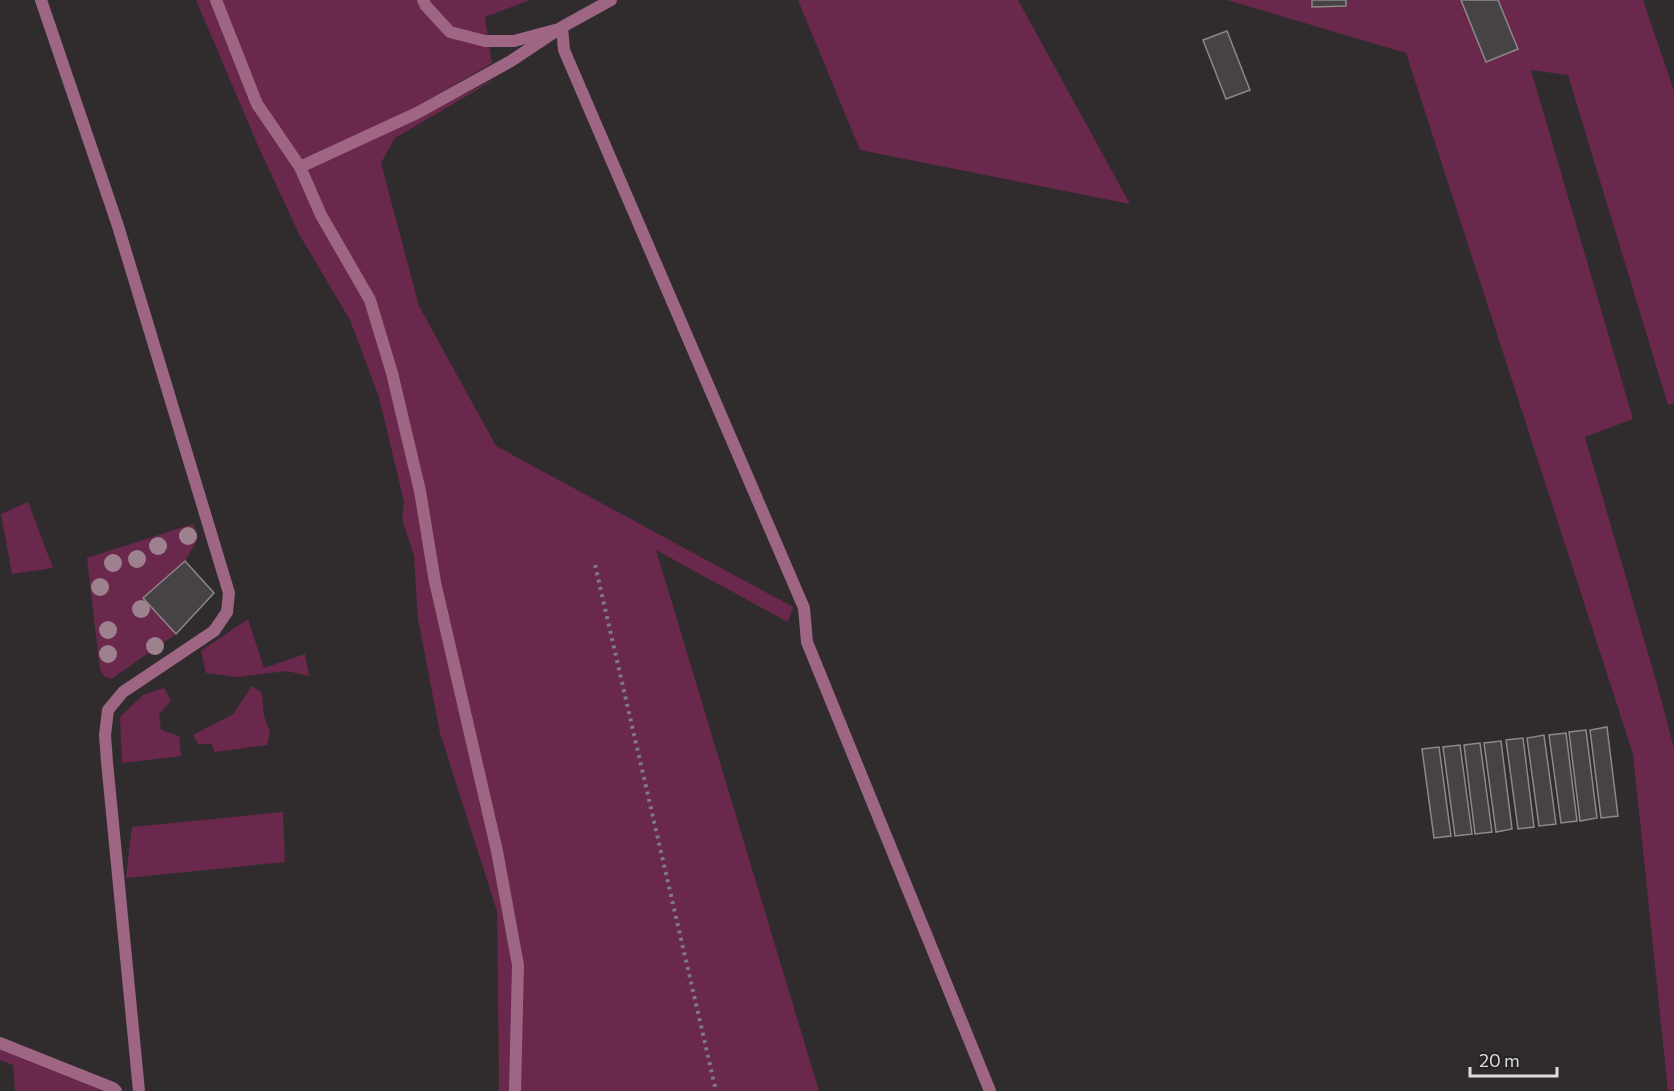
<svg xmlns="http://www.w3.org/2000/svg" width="1674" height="1091" font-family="Commissioner,sans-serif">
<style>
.green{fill:#6a284c}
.building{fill:#474345;stroke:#8c888a;stroke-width:1.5}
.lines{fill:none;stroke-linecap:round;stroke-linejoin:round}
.path{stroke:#7f7c7e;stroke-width:4;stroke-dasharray:3 4.5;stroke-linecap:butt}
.lane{stroke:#9e6682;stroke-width:12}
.street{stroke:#9e6682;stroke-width:12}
.tree{fill:#9d818e}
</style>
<rect width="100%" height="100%" fill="#302c2e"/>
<path class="green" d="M 196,0 L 530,0 L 485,17 L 492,63 L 414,108 L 428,112 L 497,78 L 395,138 L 381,163 L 419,306 L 496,446 L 793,607 L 788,622 L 656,550 L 819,1091 L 499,1091 L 497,911 L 440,733 L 418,619 L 414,556 L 402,519 L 404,502 L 379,397 L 350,320 L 299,234 L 259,148 Z
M 798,0 L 1018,0 L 1130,204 L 860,150 Z
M 1227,0 L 1643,0 L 1674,91 L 1674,403 L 1668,405 L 1568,75 L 1531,70 L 1633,419 L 1585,437 L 1657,684 L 1674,748 L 1674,1091 L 1668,1091 L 1633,754 L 1406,53 Z
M 28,502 L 53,568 L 12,574 L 1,514 Z
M 193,524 L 198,538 L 185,561 L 214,593 L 176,634 L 111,679 L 104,676 L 100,670 L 87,558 Z
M 248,619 L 264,668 L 305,654 L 309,676 L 287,671 L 237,677 L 206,673 L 201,651 Z
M 252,686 L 262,693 L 264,716 L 270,732 L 267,745 L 214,752 L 212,744 L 198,744 L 193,735 L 233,714 Z
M 164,688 L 171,700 L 159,715 L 161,730 L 179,736 L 181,756 L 122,763 L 120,717 L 143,695 Z
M 283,812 L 285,862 L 126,878 L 132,827 Z
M 0,1047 L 97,1086 L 103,1091 L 15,1091 L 13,1065 L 0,1060 Z"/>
<path class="building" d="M 1312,0 L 1346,0 L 1346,6 L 1312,7 Z
M 1461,0 L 1498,0 L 1518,49 L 1486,62 Z
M 1227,31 L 1250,90 L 1226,99 L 1203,40 Z
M 185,561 L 214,593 L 176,634 L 143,598 Z
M 1607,727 L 1618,816 L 1601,818 L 1590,730 Z
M 1586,730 L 1597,818 L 1580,821 L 1569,732 Z
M 1566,733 L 1577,821 L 1561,823 L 1549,735 Z
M 1544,735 L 1556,824 L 1539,826 L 1527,738 Z
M 1523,738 L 1534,827 L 1518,829 L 1506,740 Z
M 1501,741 L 1512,829 L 1496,832 L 1484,743 Z
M 1480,743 L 1492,832 L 1475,834 L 1464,745 Z
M 1460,745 L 1472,834 L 1455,836 L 1443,747 Z
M 1439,747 L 1451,836 L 1434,838 L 1422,749 Z"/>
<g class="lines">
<path class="path" d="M 595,565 L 716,1091"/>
<path class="lane" d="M 423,0 L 426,6 L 450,32 L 485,41 L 514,41 L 555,30"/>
<path class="street" d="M 41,0 L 118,226 L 229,593 L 227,612 L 214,631 L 123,692 L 108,710 L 105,735 L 107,762 L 139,1091
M 216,0 L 257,104 L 300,167 L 321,215 L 370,300 L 392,373 L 420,491 L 435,582 L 497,851 L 518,965 L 515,1091
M 562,27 L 564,50 L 804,608 L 807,642 L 990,1091
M 300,167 L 417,113 L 511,61 L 562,27 L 611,0
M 0,1043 L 113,1088 L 116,1091"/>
</g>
<g class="tree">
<circle cx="188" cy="536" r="9"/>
<circle cx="158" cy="546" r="9"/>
<circle cx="137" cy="559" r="9"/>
<circle cx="113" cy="563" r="9"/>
<circle cx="100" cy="587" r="9"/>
<circle cx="141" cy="609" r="9"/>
<circle cx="108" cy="630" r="9"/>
<circle cx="155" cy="646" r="9"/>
<circle cx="108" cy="654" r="9"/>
</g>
<path d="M1470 1067v9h87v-9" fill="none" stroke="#dedcdd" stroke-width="3"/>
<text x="1479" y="1067" font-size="18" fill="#dedcdd" stroke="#262324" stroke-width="4.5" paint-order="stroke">20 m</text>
</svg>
